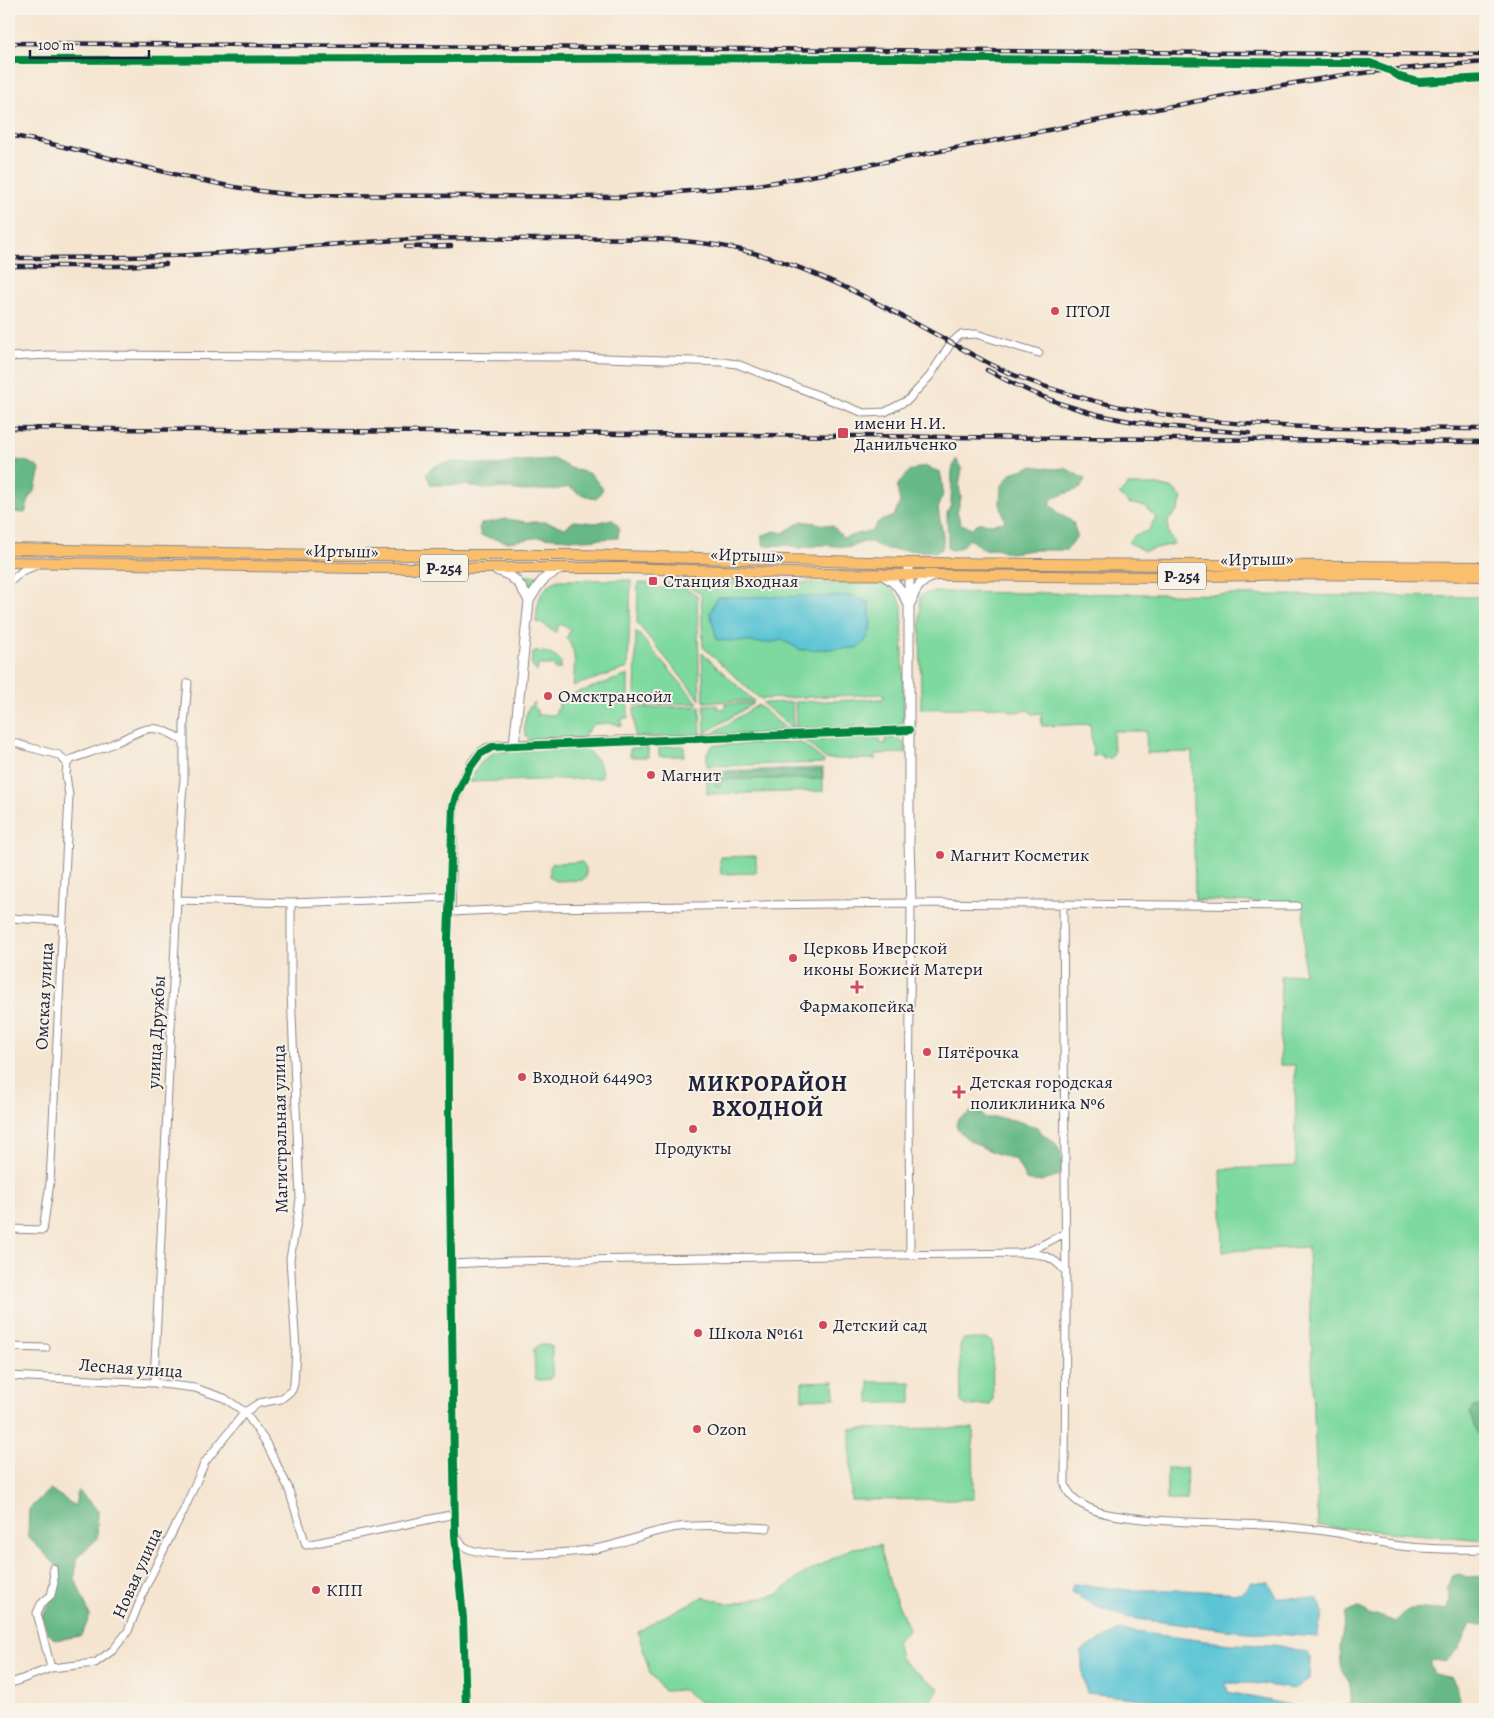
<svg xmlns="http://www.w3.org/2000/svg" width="1494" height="1718" font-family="Alegreya,serif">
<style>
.green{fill:#7ed99f;stroke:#507e6d}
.forest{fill:#66b986;stroke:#446e60}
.water{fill:#5ac4d4;stroke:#3e7388}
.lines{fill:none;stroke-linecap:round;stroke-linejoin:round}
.minor-casing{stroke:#8c8486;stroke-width:9}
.tertiary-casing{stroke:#8c8486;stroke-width:11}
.primary-casing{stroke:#8c8486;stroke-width:12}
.minor{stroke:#fff;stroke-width:7}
.tertiary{stroke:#fff;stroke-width:9}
.primary{stroke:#f9bf6d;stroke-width:10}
.rail-casing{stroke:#22223b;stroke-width:4.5}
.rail{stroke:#f7f3e8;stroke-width:2.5;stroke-dasharray:8;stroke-linecap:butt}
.cycleway-casing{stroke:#f7f3e8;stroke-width:11}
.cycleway{stroke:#00873e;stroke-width:8}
.poi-dot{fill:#d1495b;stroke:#f7f3e8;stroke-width:2}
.labels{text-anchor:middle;stroke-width:4;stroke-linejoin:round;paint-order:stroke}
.shield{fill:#f7f3e8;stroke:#62616f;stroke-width:1}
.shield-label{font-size:16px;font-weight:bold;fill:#22223b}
.poi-label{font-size:18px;fill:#22223b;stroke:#f7f3e8;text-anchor:start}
.street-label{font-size:18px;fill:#22223b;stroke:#f7f3e8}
.district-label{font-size:22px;font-weight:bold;letter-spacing:1px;fill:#22223b;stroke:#f7f3e8}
</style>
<rect width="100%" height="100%" fill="#f7f3e8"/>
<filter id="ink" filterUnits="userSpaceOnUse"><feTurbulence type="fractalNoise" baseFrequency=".02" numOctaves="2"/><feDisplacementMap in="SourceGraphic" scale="10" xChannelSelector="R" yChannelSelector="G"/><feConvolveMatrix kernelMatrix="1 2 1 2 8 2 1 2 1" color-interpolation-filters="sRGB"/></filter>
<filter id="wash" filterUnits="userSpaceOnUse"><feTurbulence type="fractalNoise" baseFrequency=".0096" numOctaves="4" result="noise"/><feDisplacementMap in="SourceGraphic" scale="20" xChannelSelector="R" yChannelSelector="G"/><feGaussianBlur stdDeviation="1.12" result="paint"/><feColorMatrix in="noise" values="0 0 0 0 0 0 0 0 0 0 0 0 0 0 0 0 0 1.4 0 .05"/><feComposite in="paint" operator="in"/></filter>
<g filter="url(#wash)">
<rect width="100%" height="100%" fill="#f5e5d0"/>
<path class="green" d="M 1128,485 L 1158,485 L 1174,489 L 1182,498 L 1178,510 L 1168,521 L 1168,532 L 1174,544 L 1144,551 L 1128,542 L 1135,535 L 1148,531 L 1156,517 L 1144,506 L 1128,503 L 1119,494 Z
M 520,576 L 538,576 L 532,588 L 527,581 Z
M 558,580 L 631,580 L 628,668 L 573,686 C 574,673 578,648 566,639 L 571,629 L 559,624 L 555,633 L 542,623 L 536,622 C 538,602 538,589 558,580 Z
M 679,581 L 883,584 C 894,589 898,595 902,606 L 904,721 C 889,735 876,724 859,725 C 852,726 847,728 840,730 C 827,733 810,730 796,731 L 795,702 L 883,699 L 884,694 L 761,699 L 754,694 L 703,647 L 701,594 Z
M 638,583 L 648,583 L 648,587 L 665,588 L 665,583 L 676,583 L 697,595 L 700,700 L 637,623 Z
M 933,592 L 1485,597 L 1485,1540 L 1318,1526 L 1308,1247 L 1223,1251 L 1221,1169 L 1296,1166 L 1295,1065 L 1280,1065 L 1281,976 L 1304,973 L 1304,910 L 1301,905 L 1288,903 L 1195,900 L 1192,752 L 1147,753 L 1146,731 L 1113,731 L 1114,754 L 1111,758 L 1103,759 L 1103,755 L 1093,756 L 1090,724 L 1042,726 L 1041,713 L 1032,714 L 1028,710 L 1013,712 L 1002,707 L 921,709 L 920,596 L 923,594 Z
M 636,631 L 698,703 L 635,705 Z
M 537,651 C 546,652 555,655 561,662 L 560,669 L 555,670 L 555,665 L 538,665 L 537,672 C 531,667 530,660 533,653 Z
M 702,653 L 754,701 L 704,702 Z
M 628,675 L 628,718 L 622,718 L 622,726 L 612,723 L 594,724 L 585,734 L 584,740 L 533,741 C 530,740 528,739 526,736 C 522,729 526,706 534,702 L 534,709 L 537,710 L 537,715 L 556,715 L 556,710 L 559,709 L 559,701 L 564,701 L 573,694 Z
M 792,702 L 793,729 L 762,703 Z
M 754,703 L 705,733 L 704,705 L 717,705 L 718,709 L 725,708 L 725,704 Z
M 758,705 L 791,733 L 708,736 Z
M 700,706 L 701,736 L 635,737 L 634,708 Z
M 897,737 L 905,744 L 906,753 L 876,754 L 876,759 L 826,759 L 805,741 L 876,738 L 880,739 L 881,744 L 886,744 L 885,739 Z
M 800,742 L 824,761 L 824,763 L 707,766 L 707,753 L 713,745 Z
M 659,746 L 684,746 L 684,756 L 659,756 Z
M 648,747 L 648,757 L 630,757 L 630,748 Z
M 584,749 C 595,755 604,766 601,778 L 469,782 L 480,764 L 494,752 Z
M 823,768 L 823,791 L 707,794 L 707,771 Z
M 756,856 L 756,873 L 721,874 L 720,857 Z
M 582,862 L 586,868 L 586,877 L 582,880 L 556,881 L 550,877 L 550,867 L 553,863 Z
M 964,1339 L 987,1339 L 992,1342 L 993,1399 L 990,1405 L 967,1406 L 961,1402 L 960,1345 Z
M 538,1345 L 548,1345 L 552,1347 L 552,1376 L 550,1379 L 538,1380 L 535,1378 L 534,1349 Z
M 834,1381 L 835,1398 L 802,1399 L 802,1382 Z
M 869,1382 L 911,1382 L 911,1403 L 869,1403 Z
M 973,1428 L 974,1499 L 851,1500 L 850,1429 Z
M 1167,1468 L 1186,1468 L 1187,1500 L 1167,1500 Z
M 880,1545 L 891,1588 L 909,1629 L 896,1640 L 900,1658 L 914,1671 L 939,1688 L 930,1703 L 914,1709 L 742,1709 L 697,1701 L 683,1690 L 664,1691 L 650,1673 L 638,1632 L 657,1620 L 703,1597 L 732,1604 L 778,1594 L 799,1577 L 852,1548 Z"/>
<path class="forest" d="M 553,459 L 570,468 L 591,474 L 603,489 L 596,499 L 578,493 L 569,487 L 553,490 L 523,491 L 504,488 L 483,489 L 467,485 L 431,485 L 426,474 C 440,454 474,465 495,465 C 501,465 508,463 514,462 C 527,460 540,460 553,459 Z
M 956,459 L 962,468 L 959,486 L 961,498 L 957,512 L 961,524 L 972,528 C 982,519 981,524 992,524 C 996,524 1001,522 1005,522 L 1000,503 L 1001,487 L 1011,473 L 1033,466 L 1053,469 L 1065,468 L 1085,479 L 1081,488 L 1053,498 L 1050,504 L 1059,514 L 1073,522 L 1077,536 L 1067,550 L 1033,550 L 1010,553 L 996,548 L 985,550 L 969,539 C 963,546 960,549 951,550 L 948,548 L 947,513 L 951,505 L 952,470 Z
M 9,460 C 20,460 31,461 40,469 L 35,490 L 30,496 L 25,513 L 14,512 L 9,503 Z
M 924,466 L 940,472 C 942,480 944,488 942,497 C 941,499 939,502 939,504 C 936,518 947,532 942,549 L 936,552 L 884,549 L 871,542 L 864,542 L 850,547 L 821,545 L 800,548 L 788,545 L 764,546 L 761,536 L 775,531 L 783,533 L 802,521 L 833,526 L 843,538 L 873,530 L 878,522 L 894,516 L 900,502 L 897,487 C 904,474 910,470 924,466 Z
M 506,519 L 526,522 L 546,522 L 565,528 L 574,521 L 596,523 L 612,519 L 619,527 L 618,538 L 584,540 L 541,537 L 508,542 L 481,536 L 479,528 L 481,524 Z
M 822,770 L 822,779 L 731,779 L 722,780 L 719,788 L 715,786 L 716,777 L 712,773 Z
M 974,1110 L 979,1111 L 985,1118 L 1000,1118 L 1014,1120 L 1039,1128 C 1042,1136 1046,1135 1052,1140 C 1059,1145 1062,1156 1062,1164 C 1062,1170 1062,1174 1056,1177 C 1046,1181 1036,1183 1026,1180 L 1016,1160 C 999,1155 962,1142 956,1125 L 958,1119 L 967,1115 Z
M 1485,1403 L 1485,1440 L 1483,1440 L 1476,1431 L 1470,1414 L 1473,1407 L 1481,1406 Z
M 50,1489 L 75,1506 L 78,1490 L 98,1510 L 97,1539 L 76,1558 L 75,1579 L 90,1616 L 81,1636 L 55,1640 L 48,1633 L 42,1617 C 51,1597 61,1592 59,1568 L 28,1537 L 29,1509 Z
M 1459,1574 L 1467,1577 L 1485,1576 L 1485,1625 L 1471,1624 L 1459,1649 L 1445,1662 L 1431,1659 L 1430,1666 L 1434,1674 L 1452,1678 L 1458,1690 L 1461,1709 L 1349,1709 L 1351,1693 L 1349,1682 L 1341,1665 L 1340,1647 L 1346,1612 C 1358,1607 1361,1605 1369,1616 L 1376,1615 L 1396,1622 C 1400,1618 1404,1612 1408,1610 C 1417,1606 1436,1612 1447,1609 L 1450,1600 L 1447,1587 L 1452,1576 Z"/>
<path class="water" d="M 854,596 L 869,603 C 871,620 874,638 857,648 L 801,650 L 782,640 L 768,643 L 717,640 L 710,613 L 717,597 Z
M 1251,1582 L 1269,1583 L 1277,1597 L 1318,1599 L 1323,1612 L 1317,1637 L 1235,1631 L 1129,1618 L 1097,1607 L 1071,1592 L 1073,1584 L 1128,1590 L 1183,1590 L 1242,1593 Z
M 1119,1630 L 1230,1644 L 1274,1645 L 1307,1652 L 1310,1658 L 1309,1680 L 1294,1689 L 1253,1683 L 1226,1683 L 1228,1692 L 1299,1707 L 1300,1709 L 1189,1709 L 1172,1702 L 1087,1693 L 1083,1678 L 1081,1651 Z"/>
</g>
<g filter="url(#ink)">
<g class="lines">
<g class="minor-casing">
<path id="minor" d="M 9,60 L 903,58 L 1328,63 L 1370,63 L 1389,70 L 1400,77 L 1419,82 L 1485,78
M 9,357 L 49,355 L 576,357 L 722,362 L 737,364 L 864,413 L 885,412 L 908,400 L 930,376 L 951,343 L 960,335 L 976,334 L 1039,353
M 9,583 L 22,571 L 40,564
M 9,741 L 28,747 L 59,755 L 67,763
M 67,763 L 72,759 C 85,754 99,750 112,744 C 143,731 150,718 183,741
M 177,900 L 291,903 L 450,897
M 1063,905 L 1066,1298 L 1065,1484 C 1070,1503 1095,1512 1113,1515 C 1167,1524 1224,1522 1279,1526 C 1300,1528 1323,1530 1343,1534 C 1351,1536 1360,1539 1368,1541 C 1407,1549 1447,1550 1485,1549
M 9,918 L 63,921
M 9,1229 L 43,1230 L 50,1183 L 69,796 L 66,775 L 67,763
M 1025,1252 L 1038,1247 L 1065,1233
M 910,1255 L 909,1114 L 911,903
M 452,1264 L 513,1261 L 1020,1253 C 1041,1254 1051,1254 1065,1271
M 9,1347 L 46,1348
M 9,1376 L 154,1383 L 195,1388 L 224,1398 L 245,1412 L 265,1441 L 288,1487 L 306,1545 L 455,1514
M 154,1383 L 182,796 L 184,780 L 184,725 L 188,683
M 456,1536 C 458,1539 461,1545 465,1547 C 485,1560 580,1553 605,1547 C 630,1541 653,1530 679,1527 C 708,1524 738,1526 767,1528
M 51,1668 L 37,1613 L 41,1604 L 51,1595 L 54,1583 L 53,1568
M 9,1684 L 51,1668 L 95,1663 L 113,1650 L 128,1631 L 146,1586 L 175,1527 L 183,1512 L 205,1462 L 245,1412 L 259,1403 L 281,1399 L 292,1390 L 294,1384 L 296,1349 L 290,1259 L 298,1215 L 300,1198 L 291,993 L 291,903
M 466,1709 L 463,1618 L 455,1535 L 449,1111 L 448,939 L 450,912 L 536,908 L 911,903 L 1297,906"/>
</g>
<g class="tertiary-casing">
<path id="tertiary" d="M 909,568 L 909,843 L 911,903
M 496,570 C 515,576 520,583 529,601
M 881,574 C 893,580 902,589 907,602
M 911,602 C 915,589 920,581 934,576
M 514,745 L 529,601 C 539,584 542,577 561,569
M 450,912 L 453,807 C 458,790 471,757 486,749 C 494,745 505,746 514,745 L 909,730"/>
</g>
<g class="primary-casing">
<path id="primary" d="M 9,549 L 322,555 L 577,555 L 909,563 L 1485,567
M 9,562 L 357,568 L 625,568 L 823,574 L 1160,577 L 1297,574 L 1485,576"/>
</g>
<use href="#minor" class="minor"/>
<use href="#tertiary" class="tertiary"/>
<use href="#primary" class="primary"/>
<g class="rail-casing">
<path id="rail" d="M 9,43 L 1485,55
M 9,135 C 105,153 198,187 296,195 L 622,197 L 758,185 L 817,175 L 1270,87 L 1338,76 L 1389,70 L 1485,62
M 406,247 L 451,246
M 9,258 C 70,258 130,258 191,255 C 267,251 343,242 419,239 C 459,237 500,239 540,239 C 606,239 672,235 737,249 C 810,265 874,301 939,336 C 968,352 996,369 1027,380 C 1173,435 1332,427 1485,429
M 9,266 L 118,266 L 166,264
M 987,370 C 1016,386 1046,400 1078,409 C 1133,426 1192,429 1249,433
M 9,428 L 1485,442"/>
</g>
<use href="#rail" class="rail"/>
<g class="cycleway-casing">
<path id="cycleway" d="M 9,60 L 903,58 L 1328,63 L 1370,63 L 1389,70 L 1400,77 L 1419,82 L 1485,78
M 466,1709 L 463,1618 L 455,1535 L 449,1111 L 448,939 L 453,807 L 456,796 L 469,769 L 480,754 L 492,747 L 909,730"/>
</g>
<use href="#cycleway" class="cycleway"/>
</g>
</g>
<g class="poi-dot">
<circle cx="1055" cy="311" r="5"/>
<rect x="837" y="427" width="12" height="12" rx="2.5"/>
<rect x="648" y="576" width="10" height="10" rx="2.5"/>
<circle cx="548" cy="696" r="5"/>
<circle cx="651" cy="775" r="5"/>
<circle cx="940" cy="855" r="5"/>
<circle cx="793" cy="958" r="5"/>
<path d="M854.5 979.5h5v5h5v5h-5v5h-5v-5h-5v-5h5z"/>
<circle cx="927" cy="1052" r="5"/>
<circle cx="522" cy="1077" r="5"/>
<path d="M956.5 1084.5h5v5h5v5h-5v5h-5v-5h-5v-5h5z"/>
<circle cx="693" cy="1129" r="5"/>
<circle cx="823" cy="1325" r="5"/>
<circle cx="698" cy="1333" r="5"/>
<circle cx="697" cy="1429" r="5"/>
<circle cx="316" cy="1590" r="5"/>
</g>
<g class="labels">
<g class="shield">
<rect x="420" y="554.5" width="48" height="27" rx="4"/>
<rect x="1158" y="562.5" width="48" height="27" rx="4"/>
</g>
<g class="shield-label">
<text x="444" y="574">Р-254</text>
<text x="1182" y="582">Р-254</text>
</g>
<g class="poi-label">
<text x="1065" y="317">ПТОЛ</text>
<text x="854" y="429">имени Н.И.<tspan x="854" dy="21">Данильченко</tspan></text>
<text x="663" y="587">Станция Входная</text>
<text x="558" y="702">Омсктрансойл</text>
<text x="661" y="781">Магнит</text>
<text x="950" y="861">Магнит Косметик</text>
<text x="803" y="954">Церковь Иверской<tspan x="803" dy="21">иконы Божией Матери</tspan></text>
<text x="857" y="1012" text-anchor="middle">Фармакопейка</text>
<text x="937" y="1058">Пятёрочка</text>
<text x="532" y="1083">Входной 644903</text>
<text x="970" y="1088">Детская городская<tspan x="970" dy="21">поликлиника №6</tspan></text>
<text x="693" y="1154" text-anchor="middle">Продукты</text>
<text x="833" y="1331">Детский сад</text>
<text x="708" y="1339">Школа №161</text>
<text x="707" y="1435">Ozon</text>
<text x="326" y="1596">КПП</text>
</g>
<g class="street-label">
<text transform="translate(342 551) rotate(1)" y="6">«Иртыш»</text>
<text transform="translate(747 555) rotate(2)" y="6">«Иртыш»</text>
<text transform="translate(1257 559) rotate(-1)" y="6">«Иртыш»</text>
<text transform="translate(44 996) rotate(-87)" y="6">Омская улица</text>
<text transform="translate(156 1032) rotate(-87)" y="6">улица Дружбы</text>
<text transform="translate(280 1129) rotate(-91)" y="6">Магистральная улица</text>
<text transform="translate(131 1368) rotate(4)" y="6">Лесная улица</text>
<text transform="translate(137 1573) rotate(-66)" y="6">Новая улица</text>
</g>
<g class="district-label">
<text x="768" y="1091">МИКРОРАЙОН<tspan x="768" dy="25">ВХОДНОЙ</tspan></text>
</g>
</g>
<rect width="1494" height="1718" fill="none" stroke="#f7f3e8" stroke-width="30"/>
<path d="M30 50v8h119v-8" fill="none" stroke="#22223b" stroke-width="2.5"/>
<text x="38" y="50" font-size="15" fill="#22223b" stroke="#f7f3e8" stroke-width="4" paint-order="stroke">100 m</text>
</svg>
